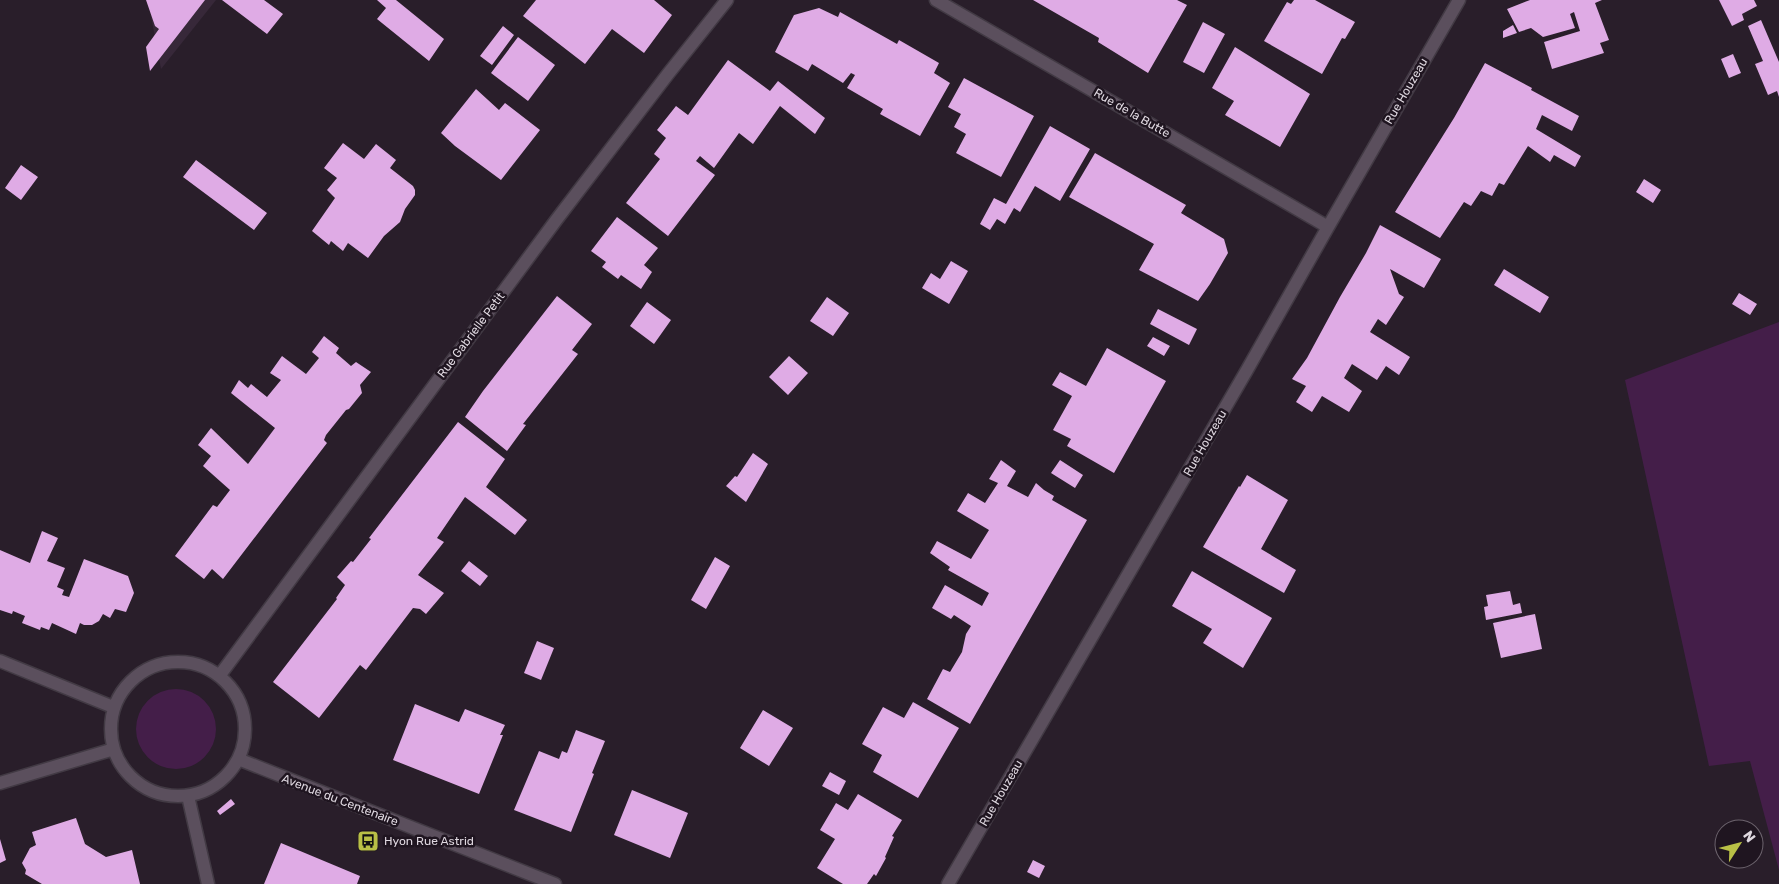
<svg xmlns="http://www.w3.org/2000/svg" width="1779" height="884" font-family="Rubik,sans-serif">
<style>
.built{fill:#372839}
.green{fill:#441e49}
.building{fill:#dfabe5}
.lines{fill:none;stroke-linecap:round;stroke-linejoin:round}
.minor-casing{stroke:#423a44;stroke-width:15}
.minor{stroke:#5b4f5d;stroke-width:12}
.labels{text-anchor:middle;stroke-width:5;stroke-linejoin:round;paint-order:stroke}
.street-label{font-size:12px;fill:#dfd8e0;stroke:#1f1520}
.poi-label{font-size:12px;fill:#dfd8e0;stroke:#1f1520;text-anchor:start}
</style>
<rect width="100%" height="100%" fill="#291e2a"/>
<path class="built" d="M 148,0 L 216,0 L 161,69 Z"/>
<path class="green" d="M 1779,322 L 1779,870 L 1750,761 L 1709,766 L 1625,380 Z
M136 729a40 40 0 1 1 80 0a40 40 0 1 1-80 0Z"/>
<path class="building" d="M 146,0 L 205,0 L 150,71 L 146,47 L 159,29 L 155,26 Z
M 222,0 L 264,0 L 283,14 L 267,34 Z
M 377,0 L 396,0 L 444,39 L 429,61 L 377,19 L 386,8 Z
M 536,0 L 654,0 L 672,15 L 644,53 L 612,29 L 585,64 L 523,16 Z
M 1033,0 L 1177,0 L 1187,5 L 1148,73 L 1098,42 L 1099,38 Z
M 1294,0 L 1315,0 L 1355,22 L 1345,39 L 1342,38 L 1322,74 L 1264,41 L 1287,2 L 1291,4 Z
M 1530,0 L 1602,0 L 1595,3 L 1609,40 L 1600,43 L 1604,53 L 1552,69 L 1544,42 L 1580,31 L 1574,12 L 1570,14 L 1575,28 L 1543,37 L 1531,28 L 1519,32 L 1507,9 Z
M 1719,0 L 1754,0 L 1757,6 L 1742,14 L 1744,20 L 1732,26 Z
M 819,8 L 838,17 L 840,12 L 897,44 L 899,40 L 939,63 L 934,73 L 950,83 L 920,136 L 880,114 L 883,109 L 847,88 L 855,75 L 851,73 L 843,83 L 812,64 L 808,71 L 775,52 L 794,15 Z
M 1761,20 L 1779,62 L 1779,97 L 1777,91 L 1768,95 L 1755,64 L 1763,61 L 1748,26 Z
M 1203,22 L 1225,34 L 1204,73 L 1183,62 Z
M 1513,25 L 1517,33 L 1503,38 L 1503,31 Z
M 503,26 L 514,35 L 492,65 L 480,56 Z
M 518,37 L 555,65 L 528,101 L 491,73 Z
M 1235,47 L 1310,94 L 1280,147 L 1225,115 L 1234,101 L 1212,88 Z
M 1733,54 L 1741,73 L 1729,78 L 1721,59 Z
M 728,60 L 770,91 L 778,81 L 825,118 L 815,134 L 780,106 L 753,144 L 739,133 L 714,168 L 700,156 L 696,161 L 715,175 L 668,236 L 626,203 L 660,159 L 654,154 L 666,138 L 657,130 L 676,106 L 688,115 Z
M 1485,63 L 1532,88 L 1531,90 L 1579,116 L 1572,131 L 1542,115 L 1536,129 L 1581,156 L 1575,167 L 1554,155 L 1550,162 L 1528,146 L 1504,185 L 1499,183 L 1492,196 L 1481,191 L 1471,206 L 1464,202 L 1440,238 L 1395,212 L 1454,118 Z
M 964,78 L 1034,116 L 1001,177 L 956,153 L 966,134 L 954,127 L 961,114 L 948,107 Z
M 476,89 L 499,110 L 505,103 L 540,130 L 501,180 L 455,146 L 441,133 Z
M 1050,126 L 1090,149 L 1060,201 L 1035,186 L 1020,212 L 1014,208 L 1005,224 L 997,219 L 990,230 L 980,224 L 994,198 L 1006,204 Z
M 343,143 L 364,159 L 376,144 L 396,160 L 390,168 L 413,186 L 415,190 L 415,195 L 405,209 L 400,222 L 384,236 L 368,258 L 348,243 L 343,251 L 331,241 L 329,245 L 312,231 L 335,198 L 327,190 L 337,178 L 324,168 Z
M 1095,153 L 1186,205 L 1181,213 L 1224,239 L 1228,253 L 1210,284 L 1198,301 L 1139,270 L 1154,244 L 1069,197 Z
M 196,160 L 267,213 L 254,230 L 183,177 Z
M 21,165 L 38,177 L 21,200 L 5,188 Z
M 1644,179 L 1661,190 L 1653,203 L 1636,192 Z
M 617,217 L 658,248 L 644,265 L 652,272 L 641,289 L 621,275 L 618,279 L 602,267 L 606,262 L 591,251 Z
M 1380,225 L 1441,259 L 1424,288 L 1390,269 L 1399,294 L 1404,297 L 1386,325 L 1378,319 L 1370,332 L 1410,357 L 1399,375 L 1386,366 L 1377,380 L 1352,364 L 1344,378 L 1362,391 L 1349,412 L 1322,396 L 1312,412 L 1296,402 L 1306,386 L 1292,379 L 1307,358 L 1340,297 L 1366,253 Z
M 951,261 L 968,271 L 949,304 L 922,288 L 931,273 L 940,279 Z
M 1504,269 L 1549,297 L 1540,313 L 1494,285 Z
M 1739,293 L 1757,304 L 1750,315 L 1732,304 Z
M 557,296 L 592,324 L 572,350 L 578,354 L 523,424 L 526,425 L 507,451 L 465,417 L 483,391 Z
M 827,297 L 849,313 L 833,336 L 810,321 Z
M 647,302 L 671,320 L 654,344 L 630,326 Z
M 1158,309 L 1197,329 L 1189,345 L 1150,324 Z
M 324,336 L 339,348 L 336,353 L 351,366 L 356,362 L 371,372 L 360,385 L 362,393 L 349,409 L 346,410 L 326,435 L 324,440 L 327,443 L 223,579 L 212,569 L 204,579 L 175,556 L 213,505 L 217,507 L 230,490 L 203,466 L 211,456 L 198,445 L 211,428 L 248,464 L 275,428 L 231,393 L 239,380 L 248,388 L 251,384 L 267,397 L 281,380 L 270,373 L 282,356 L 306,374 L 319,358 L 312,352 Z
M 1153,337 L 1170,346 L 1164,356 L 1147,346 Z
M 1107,348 L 1166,381 L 1114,473 L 1067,446 L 1071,439 L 1053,430 L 1072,396 L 1052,385 L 1060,372 L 1086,386 Z
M 789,356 L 808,373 L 788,395 L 769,377 Z
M 458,422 L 505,459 L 486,487 L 527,520 L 515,535 L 465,497 L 437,538 L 444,542 L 418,575 L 444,593 L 426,614 L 420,609 L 413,608 L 366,670 L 360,665 L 319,718 L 273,682 L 337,599 L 336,598 L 345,585 L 337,577 L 351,561 L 353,562 L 371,539 L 369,538 Z
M 753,453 L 768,464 L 746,502 L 726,486 L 735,476 L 737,477 Z
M 1001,460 L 1016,471 L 1007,486 L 1028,497 L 1036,483 L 1044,490 L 1054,496 L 1052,500 L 1087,520 L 970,724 L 927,699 L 943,669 L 950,672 L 962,652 L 966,634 L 971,626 L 954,615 L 951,619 L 932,608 L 945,585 L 982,606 L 989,593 L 948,570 L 950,567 L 930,553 L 937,541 L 971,559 L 989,530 L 957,511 L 968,493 L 985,503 L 998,483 L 989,479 Z
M 1060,460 L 1083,475 L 1075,488 L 1051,473 Z
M 1247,475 L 1288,500 L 1261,549 L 1296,570 L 1284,593 L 1203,547 L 1239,486 L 1240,487 Z
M 42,531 L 58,538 L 47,561 L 65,568 L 57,587 L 64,590 L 62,595 L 69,597 L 84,559 L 128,576 L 134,593 L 126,612 L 115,609 L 110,618 L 103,614 L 99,621 L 92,625 L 84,625 L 80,623 L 76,634 L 52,623 L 49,630 L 41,627 L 40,630 L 22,623 L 25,616 L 13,611 L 12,614 L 0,610 L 0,550 L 30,563 Z
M 715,557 L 730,566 L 706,609 L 691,600 Z
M 469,561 L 488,576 L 480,586 L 461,571 Z
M 1192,571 L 1272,618 L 1243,668 L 1203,643 L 1212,629 L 1172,606 Z
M 1510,591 L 1513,605 L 1520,603 L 1522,613 L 1486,620 L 1484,607 L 1488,606 L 1486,595 Z
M 1535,614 L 1542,649 L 1501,658 L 1493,623 Z
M 537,641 L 554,648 L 541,680 L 524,673 Z
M 913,702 L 959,728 L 918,798 L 873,772 L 882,755 L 862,744 L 883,707 L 904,718 Z
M 415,704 L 459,722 L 465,709 L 505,725 L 500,735 L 503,735 L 479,794 L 393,760 Z
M 763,710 L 793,728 L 769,766 L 740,748 Z
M 576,730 L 605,741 L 592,773 L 594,774 L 571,832 L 514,810 L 539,751 L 559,759 L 562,751 L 567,753 Z
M 830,772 L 846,781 L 839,795 L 822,786 Z
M 632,790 L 688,813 L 670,858 L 614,835 Z
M 858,794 L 902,820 L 892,836 L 894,837 L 885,857 L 886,858 L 876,876 L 874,874 L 867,884 L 843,884 L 817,868 L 835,839 L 820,830 L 836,803 L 848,810 Z
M 231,799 L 235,804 L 220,815 L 217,811 Z
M 76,818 L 85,844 L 106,857 L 132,850 L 140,884 L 42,884 L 25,874 L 26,870 L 22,863 L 30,848 L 36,845 L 32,832 Z
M 0,839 L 6,860 L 0,863 Z
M 281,843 L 360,876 L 357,884 L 264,884 Z
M 1033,860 L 1045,866 L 1039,878 L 1027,872 Z"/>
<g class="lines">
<g class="minor-casing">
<path id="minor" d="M 936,0 L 1328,227
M 0,661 L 113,707
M111 729a67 67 0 1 1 134 0a67 67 0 1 1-134 0Z
M 220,675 L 557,219 L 668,74 L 727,0
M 238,759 L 555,884
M 0,783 L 114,749
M 188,796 L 208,884
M 948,884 L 1247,370 L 1328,227 L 1459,0"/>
</g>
<use href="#minor" class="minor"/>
</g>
<defs>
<g id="bus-square" transform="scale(1.125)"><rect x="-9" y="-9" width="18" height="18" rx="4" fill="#b9c046" stroke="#1f1520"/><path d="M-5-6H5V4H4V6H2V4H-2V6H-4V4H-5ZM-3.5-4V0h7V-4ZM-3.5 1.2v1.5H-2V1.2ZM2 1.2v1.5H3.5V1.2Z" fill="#111"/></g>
</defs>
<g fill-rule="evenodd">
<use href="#bus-square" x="368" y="841"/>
</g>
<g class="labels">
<g class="street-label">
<text transform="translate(1406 91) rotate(-60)" y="4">Rue Houzeau</text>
<text transform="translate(1132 113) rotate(30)" y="4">Rue de la Butte</text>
<text transform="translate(471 335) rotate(-53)" y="4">Rue Gabrielle Petit</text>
<text transform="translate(1205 443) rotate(-60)" y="4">Rue Houzeau</text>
<text transform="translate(1001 793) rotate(-60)" y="4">Rue Houzeau</text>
<text transform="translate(340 800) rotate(21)" y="4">Avenue du Centenaire</text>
</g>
<g class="poi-label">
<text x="384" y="845">Hyon Rue Astrid</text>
</g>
</g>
<g transform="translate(1739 844) rotate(54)"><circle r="24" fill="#1f1520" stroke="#6c636d"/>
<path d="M0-4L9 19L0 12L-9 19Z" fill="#b9c046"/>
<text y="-8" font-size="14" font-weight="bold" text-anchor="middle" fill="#dfd8e0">N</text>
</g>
</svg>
